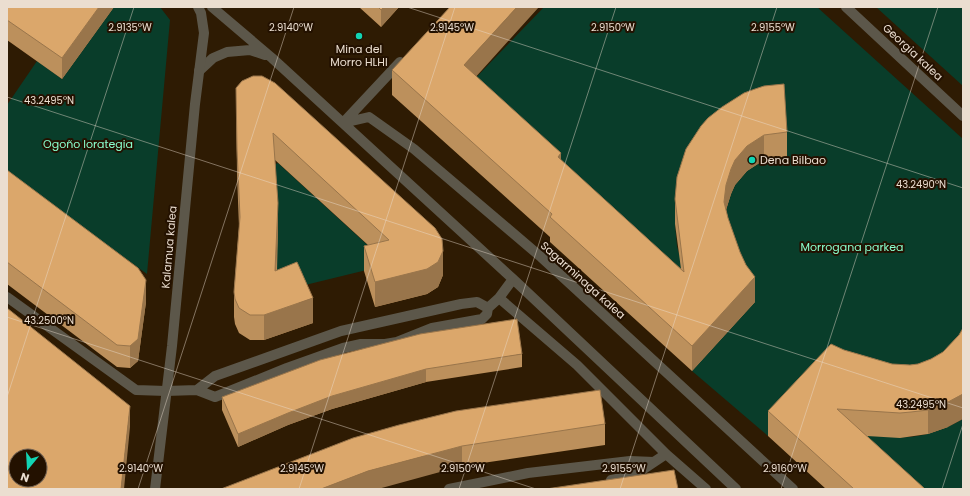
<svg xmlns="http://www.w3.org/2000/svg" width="970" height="496" font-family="Poppins,sans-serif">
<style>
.green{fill:#093d2a}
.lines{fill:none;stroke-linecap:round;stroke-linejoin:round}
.minor{stroke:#5c574a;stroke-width:10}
.tertiary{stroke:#5c574a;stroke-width:10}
.wall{fill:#bc905c}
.shaded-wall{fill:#99754b}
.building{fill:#dba76b;stroke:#99754b;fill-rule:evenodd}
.ticks{fill:none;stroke:#ebded0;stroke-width:1;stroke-opacity:0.45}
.poi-dot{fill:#12d5b4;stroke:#231100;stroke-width:1.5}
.labels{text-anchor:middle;stroke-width:4;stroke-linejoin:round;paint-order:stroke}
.poi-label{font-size:11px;fill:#ebded0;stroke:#231100}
.street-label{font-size:11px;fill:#ebded0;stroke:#231100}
.park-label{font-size:11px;fill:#89fecd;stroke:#231100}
.ticks-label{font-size:10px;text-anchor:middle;fill:#ebded0;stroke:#231100;stroke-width:4;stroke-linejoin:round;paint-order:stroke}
</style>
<rect width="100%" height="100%" fill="#2e1b03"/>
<path class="green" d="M 114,7 L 160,7 L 170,20 L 147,274 L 7,173 L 7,105 L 37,61 L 62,79 Z
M 544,7 L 817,7 L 963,139 L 963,354 L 953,367 L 831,369 L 768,436 L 692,371 L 755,302 L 724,227 L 726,210 L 731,194 L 735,185 L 747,171 L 764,160 L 786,157 L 784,109 L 675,224 L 677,246 L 685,276 L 464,90 Z
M 876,7 L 963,7 L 963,86 Z
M 278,163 L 385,261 L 383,266 L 297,287 L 276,289 L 273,165 Z
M 963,419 L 963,489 L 898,489 L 860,431 C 902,441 925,440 963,419 Z"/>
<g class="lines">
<path class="minor" d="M 212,7 L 272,58 L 513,279 L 736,489
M 846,7 L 963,116
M 199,71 L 213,58 L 227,52 L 250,50 L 265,55
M 343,123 L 369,117 L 414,149 L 541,257 L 793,489
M 343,123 L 400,62
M 7,297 L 136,390 L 166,391 L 197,390 L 215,376 L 341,331 L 461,304 L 477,302 L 488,308 L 499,298 L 513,279
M 499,298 L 577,365 L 666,454 L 706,489
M 197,390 L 215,397 L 287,368 L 343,348 L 361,344 L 385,344 L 397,342 L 432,328 L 482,319 L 487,314 L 488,308
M 611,480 L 633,476 L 654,462
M 449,489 L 528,473 L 630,461 L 654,462 L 666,454"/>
<path class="tertiary" d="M 155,489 L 172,346 L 195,104 L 204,33 L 201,13 L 198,7"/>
</g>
<path class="wall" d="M 7,7 L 114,7 L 62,79 L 7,40 Z
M 359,7 L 399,7 L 381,27 Z
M 392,70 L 476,77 L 561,160 L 681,269 L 675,224 L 675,199 L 701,126 L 787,132 L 787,157 L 764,160 L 747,171 L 735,185 L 731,194 L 726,210 L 728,218 L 755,302 L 692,371 L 550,242 L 550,237 L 392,95 Z
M 236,88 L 443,275 L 438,287 L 427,294 L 375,307 L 364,271 L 364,246 L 368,245 L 275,160 L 278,228 L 277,271 L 313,323 L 264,340 L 250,340 L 239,333 L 235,324 L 234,317 L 234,292 L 239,227 L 237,174 Z
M 7,170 L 146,302 L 138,361 L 130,368 L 117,367 L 7,284 Z
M 959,335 L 948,427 L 928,434 L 900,438 L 867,436 L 925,489 L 826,489 L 768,436 L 768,411 L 844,350 L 892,364 L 910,365 L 918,364 L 931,359 L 943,352 Z
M 522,354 L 522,367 L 426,382 L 332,409 L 288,425 L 238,447 L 222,410 L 222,397 Z
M 605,424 L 605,445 L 462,466 L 353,438 Z"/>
<path class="shaded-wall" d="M 99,7 L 114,7 L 62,79 L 62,58 Z
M 384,7 L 399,7 L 381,27 L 381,10 Z
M 517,7 L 539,7 L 464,90 L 464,65 Z
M 764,135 L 764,160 L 747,171 L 735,185 L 731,194 L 726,210 L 724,202 L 726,185 L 731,169 L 735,160 L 747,146 Z
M 561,153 L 561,178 L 558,157 Z
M 278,203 L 278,228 L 275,296 L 275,271 Z
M 443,251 L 443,275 L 438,287 L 427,294 L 375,307 L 375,282 Z
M 755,277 L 755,302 L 692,371 L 692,346 Z
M 146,280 L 146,302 L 138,361 L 130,368 L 130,346 Z
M 313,298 L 313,323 L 264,340 L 264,315 Z
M 426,369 L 426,382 L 332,409 L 288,425 L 238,447 L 238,434 L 288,413 L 332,396 Z
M 963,394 L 963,419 L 948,427 L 928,434 L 928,410 Z
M 130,406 L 130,427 L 124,489 L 121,489 Z
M 462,446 L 462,466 L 378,489 L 321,489 L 368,471 Z"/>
<path class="building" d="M 7,7 L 99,7 L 62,58 L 7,20 Z
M 378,7 L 384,7 L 381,10 Z
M 450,7 L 517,7 L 464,65 L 561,153 L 558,157 L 684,272 L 675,199 L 677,177 L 686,149 L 701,126 L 708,118 L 722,107 L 744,93 L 755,89 L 764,86 L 784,84 L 787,132 L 764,135 L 747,146 L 735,160 L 731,169 L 726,185 L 724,202 L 728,218 L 740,252 L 746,265 L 755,277 L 692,346 L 550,217 L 552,214 L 392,70 Z
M 253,76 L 262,76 L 275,83 L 435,228 L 442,239 L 443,251 L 438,262 L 427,269 L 375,282 L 364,246 L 389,240 L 273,133 L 278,203 L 275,271 L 297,262 L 313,298 L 264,315 L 250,315 L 239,308 L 235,299 L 234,292 L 240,217 L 237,149 L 236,88 L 242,81 Z
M 7,170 L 138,268 L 146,280 L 138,339 L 130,346 L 117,345 L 7,262 Z
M 7,308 L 130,406 L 121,489 L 7,489 ZM 16,456 L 40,456 L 40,480 L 16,480 Z
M 517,319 L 522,354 L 426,369 L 332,396 L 288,413 L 238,434 L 222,397 L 320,360 L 420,334 Z
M 963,328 L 963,394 L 948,402 L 937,406 L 928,410 L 911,412 L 900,413 L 837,409 L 925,489 L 854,489 L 768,411 L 831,344 L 844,350 L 892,364 L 910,365 L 918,364 L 931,359 L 943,352 L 959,335 Z
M 600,390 L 605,424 L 462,446 L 368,471 L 321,489 L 221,489 L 353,438 L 399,425 L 456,411 Z
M 674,470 L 678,489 L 546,489 Z"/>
<path class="ticks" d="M 407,7 L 963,188M 7,97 L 963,408M 7,317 L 536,489M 7,397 L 134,7M 138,489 L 294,7M 299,489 L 455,7M 459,489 L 616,7M 620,489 L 777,7M 781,489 L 938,7M 942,489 L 963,424"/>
<g class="poi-dot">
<circle cx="359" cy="36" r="4"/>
<circle cx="752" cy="160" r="4"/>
</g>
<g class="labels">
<g class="poi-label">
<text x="359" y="53">Mina del<tspan x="359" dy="13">Morro HLHI</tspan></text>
<text x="760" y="164" text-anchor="start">Dena Bilbao</text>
</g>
<g class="street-label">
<text transform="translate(913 52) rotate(43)" y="4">Georgia kalea</text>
<text transform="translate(169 247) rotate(-85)" y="4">Kalamua kalea</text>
<text transform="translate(583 280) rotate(42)" y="4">Sagarminaga kalea</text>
</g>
<g class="park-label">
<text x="88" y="148">Ogoño lorategia</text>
<text x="852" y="251">Morrogana parkea</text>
</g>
</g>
<g class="ticks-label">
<text x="130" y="31">2.9135°W</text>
<text x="291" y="31">2.9140°W</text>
<text x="452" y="31">2.9145°W</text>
<text x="613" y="31">2.9150°W</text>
<text x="773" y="31">2.9155°W</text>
<text x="49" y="104">43.2495°N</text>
<text x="921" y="188">43.2490°N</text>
<text x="49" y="324">43.2500°N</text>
<text x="921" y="408">43.2495°N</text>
<text x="141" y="472">2.9140°W</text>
<text x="302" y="472">2.9145°W</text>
<text x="463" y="472">2.9150°W</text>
<text x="624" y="472">2.9155°W</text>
<text x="785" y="472">2.9160°W</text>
</g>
<rect width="970" height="496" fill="none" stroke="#ebded0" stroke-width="16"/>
<g transform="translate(28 468) rotate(198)"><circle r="19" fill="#231100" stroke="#736353"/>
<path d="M0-3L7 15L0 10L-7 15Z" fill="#12d5b4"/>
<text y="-6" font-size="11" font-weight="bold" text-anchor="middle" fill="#ebded0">N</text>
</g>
</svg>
